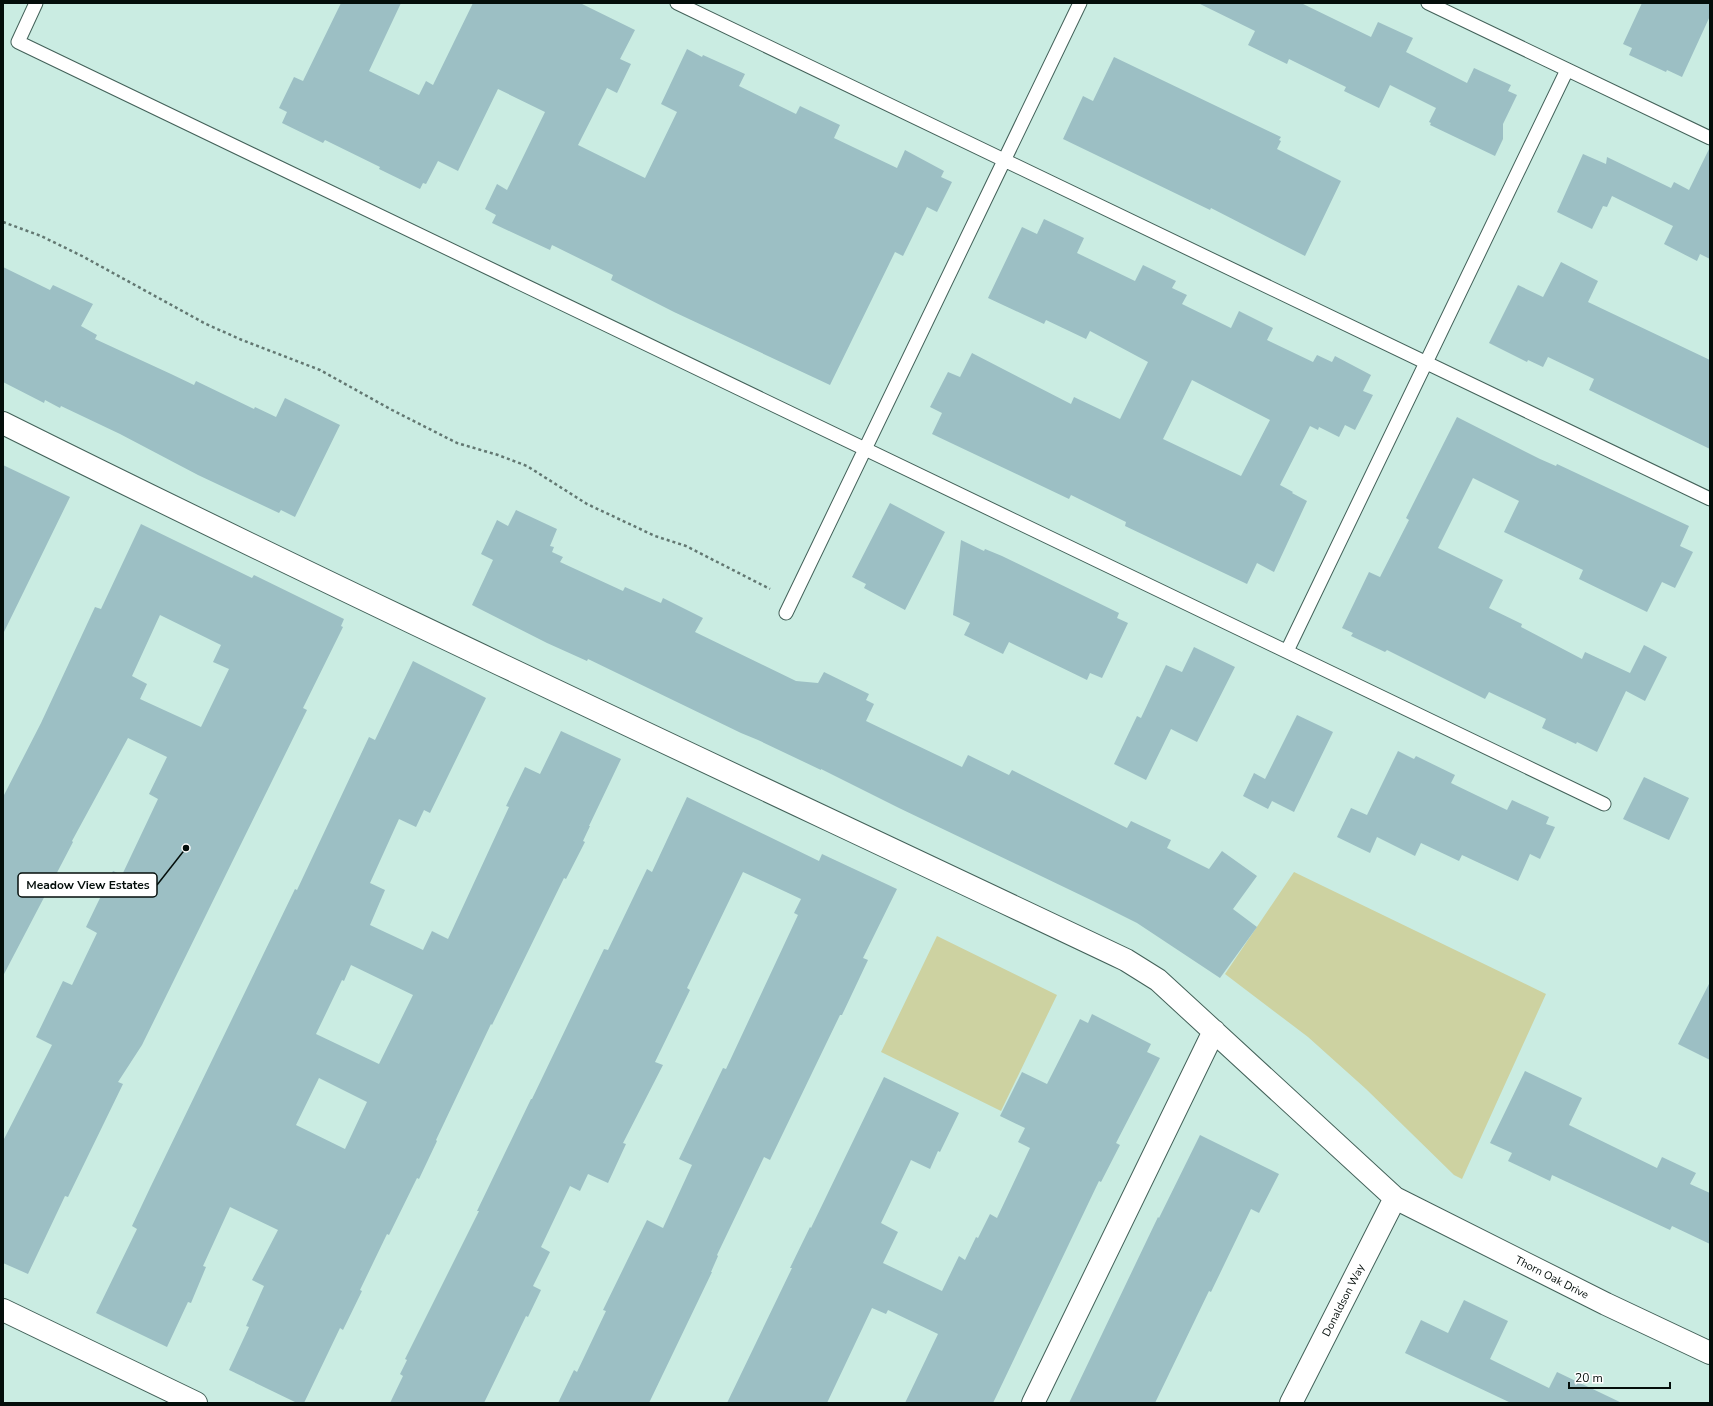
<svg xmlns="http://www.w3.org/2000/svg" width="1713" height="1406" font-family="'Nunito Sans',sans-serif">
<style>
.green{fill:#cdd2a1}
.building{fill:#9cbfc4;fill-rule:evenodd}
.lines{fill:none;stroke-linecap:round;stroke-linejoin:round}
.lane-casing{stroke:#436159;stroke-width:15}
.street-casing{stroke:#436159;stroke-width:24}
.path{stroke:#637872;stroke-width:2.5;stroke-dasharray:3 3;stroke-linecap:butt}
.lane{stroke:#fff;stroke-width:13}
.street{stroke:#fff;stroke-width:22}
.labels{text-anchor:middle;stroke-width:4;stroke-linejoin:round;paint-order:stroke}
.street-label{font-size:11px;fill:#040e0b;stroke:#fff}
.leader{fill:none;stroke:#040e0b;stroke-width:1.5}
.callout-dot{fill:#040e0b;stroke:#fff;stroke-width:1.5}
.callout{fill:#fff;stroke:#040e0b;stroke-width:1.5}
.callout-label{font-size:12px;text-anchor:middle;font-weight:bold;fill:#040e0b}
</style>
<rect width="100%" height="100%" fill="#caece2"/>
<path class="green" d="M 1294,872 L 1546,994 L 1462,1179 L 1454,1175 L 1366,1089 L 1308,1037 L 1225,974 Z
M 937,936 L 1057,995 L 1001,1111 L 881,1052 Z"/>
<path class="building" d="M 341,3 L 401,3 L 369,71 L 419,95 L 426,81 L 433,85 L 473,3 L 580,3 L 635,30 L 620,59 L 631,64 L 617,93 L 607,88 L 578,145 L 645,178 L 677,112 L 661,104 L 687,49 L 702,57 L 703,55 L 745,74 L 739,86 L 796,114 L 800,106 L 840,125 L 834,138 L 897,168 L 905,150 L 944,171 L 941,177 L 952,182 L 937,212 L 927,207 L 903,256 L 895,252 L 830,385 L 674,312 L 611,280 L 613,275 L 552,245 L 550,250 L 492,223 L 496,215 L 485,209 L 497,184 L 507,190 L 545,112 L 498,89 L 458,171 L 438,161 L 426,184 L 423,183 L 420,189 L 379,169 L 380,167 L 325,140 L 323,143 L 282,123 L 287,112 L 279,108 L 294,77 L 303,81 Z
M 1198,3 L 1301,3 L 1371,37 L 1378,22 L 1413,38 L 1406,52 L 1467,83 L 1474,68 L 1511,85 L 1508,91 L 1517,95 L 1503,124 L 1503,139 L 1495,156 L 1430,125 L 1431,123 L 1429,122 L 1436,108 L 1390,85 L 1379,108 L 1344,91 L 1346,87 L 1289,59 L 1287,64 L 1248,45 L 1255,31 Z
M 1642,3 L 1710,3 L 1710,16 L 1682,77 L 1667,70 L 1666,72 L 1629,55 L 1632,48 L 1623,44 Z
M 1114,57 L 1281,137 L 1279,140 L 1281,141 L 1277,149 L 1341,181 L 1305,256 L 1211,208 L 1210,210 L 1063,139 L 1083,96 L 1093,101 Z
M 1710,147 L 1710,259 L 1700,254 L 1697,261 L 1664,244 L 1673,226 L 1612,196 L 1607,207 L 1603,206 L 1592,229 L 1557,212 L 1583,154 L 1606,164 L 1607,157 L 1671,188 L 1674,182 L 1689,190 Z
M 1044,219 L 1084,238 L 1077,253 L 1135,281 L 1143,265 L 1176,281 L 1172,288 L 1187,295 L 1182,304 L 1231,328 L 1239,311 L 1273,328 L 1267,340 L 1313,362 L 1317,355 L 1332,362 L 1335,356 L 1371,375 L 1363,391 L 1373,395 L 1355,430 L 1345,425 L 1339,437 L 1319,427 L 1318,430 L 1310,426 L 1280,485 L 1293,492 L 1292,493 L 1307,501 L 1274,572 L 1257,563 L 1247,584 L 1125,526 L 1126,522 L 1071,495 L 1069,499 L 932,434 L 942,413 L 930,407 L 948,372 L 960,377 L 972,353 L 1071,404 L 1074,397 L 1120,419 L 1148,362 L 1090,331 L 1086,339 L 1046,320 L 1044,324 L 988,298 L 1022,227 L 1037,234 ZM 1192,380 L 1270,420 L 1241,476 L 1163,439 Z
M 1561,262 L 1598,281 L 1588,302 L 1710,360 L 1710,449 L 1589,390 L 1594,379 L 1548,357 L 1543,367 L 1528,360 L 1527,362 L 1489,343 L 1518,285 L 1543,297 Z
M 3,267 L 50,290 L 53,285 L 93,304 L 81,326 L 97,335 L 95,339 L 171,374 L 194,385 L 196,381 L 254,409 L 255,407 L 276,417 L 285,398 L 340,425 L 295,517 L 281,510 L 279,513 L 198,475 L 120,434 L 61,406 L 60,408 L 45,400 L 44,403 L 3,382 Z
M 1457,417 L 1540,459 L 1556,466 L 1557,464 L 1689,526 L 1680,546 L 1693,552 L 1675,588 L 1662,582 L 1647,612 L 1579,579 L 1583,570 L 1504,532 L 1519,501 L 1473,478 L 1438,548 L 1503,580 L 1489,608 L 1522,624 L 1521,627 L 1582,659 L 1585,652 L 1630,673 L 1644,645 L 1667,657 L 1645,701 L 1626,691 L 1597,752 L 1577,742 L 1576,744 L 1542,728 L 1546,719 L 1489,692 L 1485,699 L 1387,650 L 1385,652 L 1351,636 L 1353,633 L 1342,628 L 1369,572 L 1380,577 L 1409,520 L 1406,518 Z
M 3,465 L 70,497 L 3,634 Z
M 890,503 L 945,532 L 905,610 L 864,588 L 866,584 L 852,577 Z
M 516,510 L 557,529 L 550,546 L 554,547 L 552,552 L 563,557 L 560,562 L 623,591 L 625,587 L 661,603 L 663,598 L 703,618 L 695,632 L 796,681 L 818,683 L 824,672 L 869,694 L 866,700 L 874,704 L 866,721 L 962,767 L 968,755 L 1009,775 L 1012,770 L 1127,828 L 1131,821 L 1171,840 L 1167,848 L 1209,869 L 1222,851 L 1257,876 L 1233,909 L 1257,927 L 1220,978 L 1137,923 L 1093,901 L 899,808 L 821,769 L 821,770 L 758,740 L 741,733 L 588,659 L 587,661 L 547,643 L 472,605 L 493,560 L 481,554 L 497,520 L 508,526 Z
M 141,524 L 252,578 L 254,575 L 344,619 L 341,626 L 343,627 L 303,708 L 307,710 L 142,1045 L 118,1082 L 123,1084 L 68,1197 L 65,1196 L 28,1274 L 3,1263 L 3,1141 L 52,1045 L 36,1037 L 63,981 L 72,985 L 97,933 L 86,927 L 113,871 L 122,875 L 158,799 L 149,794 L 167,757 L 128,738 L 72,841 L 73,842 L 3,976 L 3,797 L 41,723 L 95,607 L 101,609 ZM 160,615 L 221,645 L 213,662 L 229,669 L 201,727 L 140,699 L 147,684 L 132,676 Z
M 961,540 L 984,551 L 985,549 L 1002,556 L 1119,613 L 1117,618 L 1128,623 L 1102,678 L 1090,673 L 1087,680 L 1009,642 L 1003,654 L 964,635 L 970,623 L 953,615 Z
M 1194,647 L 1235,667 L 1197,742 L 1171,729 L 1146,780 L 1114,764 L 1137,716 L 1141,718 L 1166,665 L 1182,672 Z
M 413,661 L 486,698 L 430,813 L 424,810 L 416,827 L 399,819 L 370,883 L 385,890 L 370,925 L 423,950 L 432,931 L 448,939 L 509,807 L 506,806 L 525,767 L 540,774 L 561,731 L 621,759 L 589,826 L 590,826 L 583,841 L 585,842 L 566,879 L 564,878 L 492,1025 L 491,1024 L 436,1140 L 437,1141 L 419,1179 L 417,1178 L 389,1235 L 387,1234 L 360,1290 L 362,1291 L 343,1330 L 340,1328 L 304,1403 L 297,1403 L 229,1370 L 249,1327 L 246,1326 L 264,1286 L 252,1280 L 278,1230 L 230,1207 L 203,1266 L 206,1267 L 191,1303 L 188,1302 L 167,1347 L 96,1313 L 137,1229 L 132,1226 L 150,1188 L 295,889 L 297,890 L 369,737 L 375,740 ZM 351,965 L 413,995 L 379,1064 L 316,1034 L 342,980 L 344,981 ZM 319,1078 L 367,1102 L 345,1149 L 296,1125 Z
M 1297,715 L 1333,732 L 1294,812 L 1272,801 L 1268,809 L 1243,796 L 1254,773 L 1265,779 Z
M 1398,751 L 1414,759 L 1416,756 L 1455,775 L 1451,783 L 1507,810 L 1512,800 L 1549,817 L 1546,824 L 1555,827 L 1540,859 L 1530,854 L 1518,881 L 1462,855 L 1459,861 L 1421,843 L 1415,856 L 1377,837 L 1370,853 L 1337,837 L 1351,808 L 1367,815 Z
M 1644,777 L 1689,798 L 1669,840 L 1623,819 Z
M 687,797 L 819,861 L 822,854 L 897,889 L 863,958 L 868,960 L 842,1015 L 840,1015 L 770,1160 L 764,1157 L 717,1255 L 718,1256 L 711,1272 L 712,1272 L 649,1403 L 558,1403 L 574,1370 L 577,1372 L 606,1311 L 603,1310 L 647,1220 L 663,1228 L 692,1165 L 679,1159 L 723,1068 L 726,1069 L 798,915 L 794,913 L 801,899 L 743,872 L 687,988 L 690,990 L 655,1062 L 663,1065 L 623,1143 L 626,1144 L 608,1183 L 588,1174 L 580,1191 L 570,1186 L 541,1247 L 550,1252 L 533,1286 L 541,1290 L 528,1317 L 526,1316 L 484,1403 L 390,1403 L 403,1376 L 400,1374 L 407,1360 L 405,1359 L 479,1211 L 477,1211 L 531,1099 L 532,1099 L 604,949 L 608,950 L 647,869 L 652,872 Z
M 1710,982 L 1710,1060 L 1678,1044 Z
M 1092,1014 L 1151,1044 L 1147,1052 L 1160,1058 L 1116,1143 L 1120,1145 L 1101,1182 L 1099,1181 L 993,1403 L 905,1403 L 938,1334 L 888,1310 L 886,1314 L 872,1308 L 827,1403 L 727,1403 L 792,1268 L 790,1268 L 810,1227 L 811,1228 L 884,1077 L 959,1113 L 940,1152 L 938,1151 L 930,1169 L 911,1160 L 881,1223 L 898,1232 L 883,1263 L 942,1291 L 959,1256 L 965,1260 L 976,1237 L 978,1238 L 990,1214 L 997,1218 L 1030,1148 L 1018,1142 L 1025,1128 L 1000,1116 L 1022,1072 L 1047,1084 L 1080,1019 L 1088,1023 Z
M 1525,1071 L 1582,1098 L 1569,1125 L 1657,1168 L 1662,1157 L 1696,1173 L 1690,1184 L 1710,1193 L 1710,1244 L 1672,1226 L 1670,1230 L 1552,1175 L 1550,1181 L 1508,1161 L 1512,1153 L 1490,1143 Z
M 1200,1135 L 1279,1174 L 1259,1213 L 1251,1209 L 1211,1292 L 1209,1291 L 1155,1403 L 1069,1403 L 1158,1217 L 1159,1218 Z
M 1464,1300 L 1508,1321 L 1490,1359 L 1549,1388 L 1557,1372 L 1622,1403 L 1511,1403 L 1405,1353 L 1421,1320 L 1448,1333 Z"/>
<g class="lines">
<g class="lane-casing">
<path id="lane" d="M 36,3 L 18,42 L 1604,804
M 677,3 L 1710,499
M 1428,3 L 1710,138
M 786,613 L 1080,3
M 1287,651 L 1567,70"/>
</g>
<g class="street-casing">
<path id="street" d="M 3,423 C 374,608 751,782 1126,960 L 1158,980 L 1395,1198 L 1606,1304 L 1710,1353
M 3,1310 L 196,1403
M 1033,1403 L 1214,1031
M 1291,1403 L 1395,1198"/>
</g>
<path class="path" d="M 3,222 L 41,236 L 82,256 L 206,324 L 242,340 L 320,370 L 392,410 L 457,443 L 498,455 L 527,466 L 587,504 L 655,536 L 686,546 L 770,589"/>
<use href="#lane" class="lane"/>
<use href="#street" class="street"/>
</g>
<g class="labels">
<g class="street-label">
<text transform="translate(1552 1277) rotate(27)" y="4">Thorn Oak Drive</text>
<text transform="translate(1343 1300) rotate(-63)" y="4">Donaldson Way</text>
</g>
</g>
<path class="leader" d="M186 848L157 885"/>
<circle class="callout-dot" cx="186" cy="848" r="4"/>
<rect class="callout" x="18" y="873" width="139" height="24" rx="4"/>
<g class="callout-label">
<text x="88" y="889">Meadow View Estates</text>
</g>
<rect width="1713" height="1406" fill="none" stroke="#040e0b" stroke-width="8"/>
<path d="M1569 1382v6h101v-6" fill="none" stroke="#040e0b" stroke-width="2"/>
<text x="1575" y="1382" font-size="12" fill="#040e0b" stroke="#ffffff" stroke-width="3" paint-order="stroke">20 m</text>
</svg>
